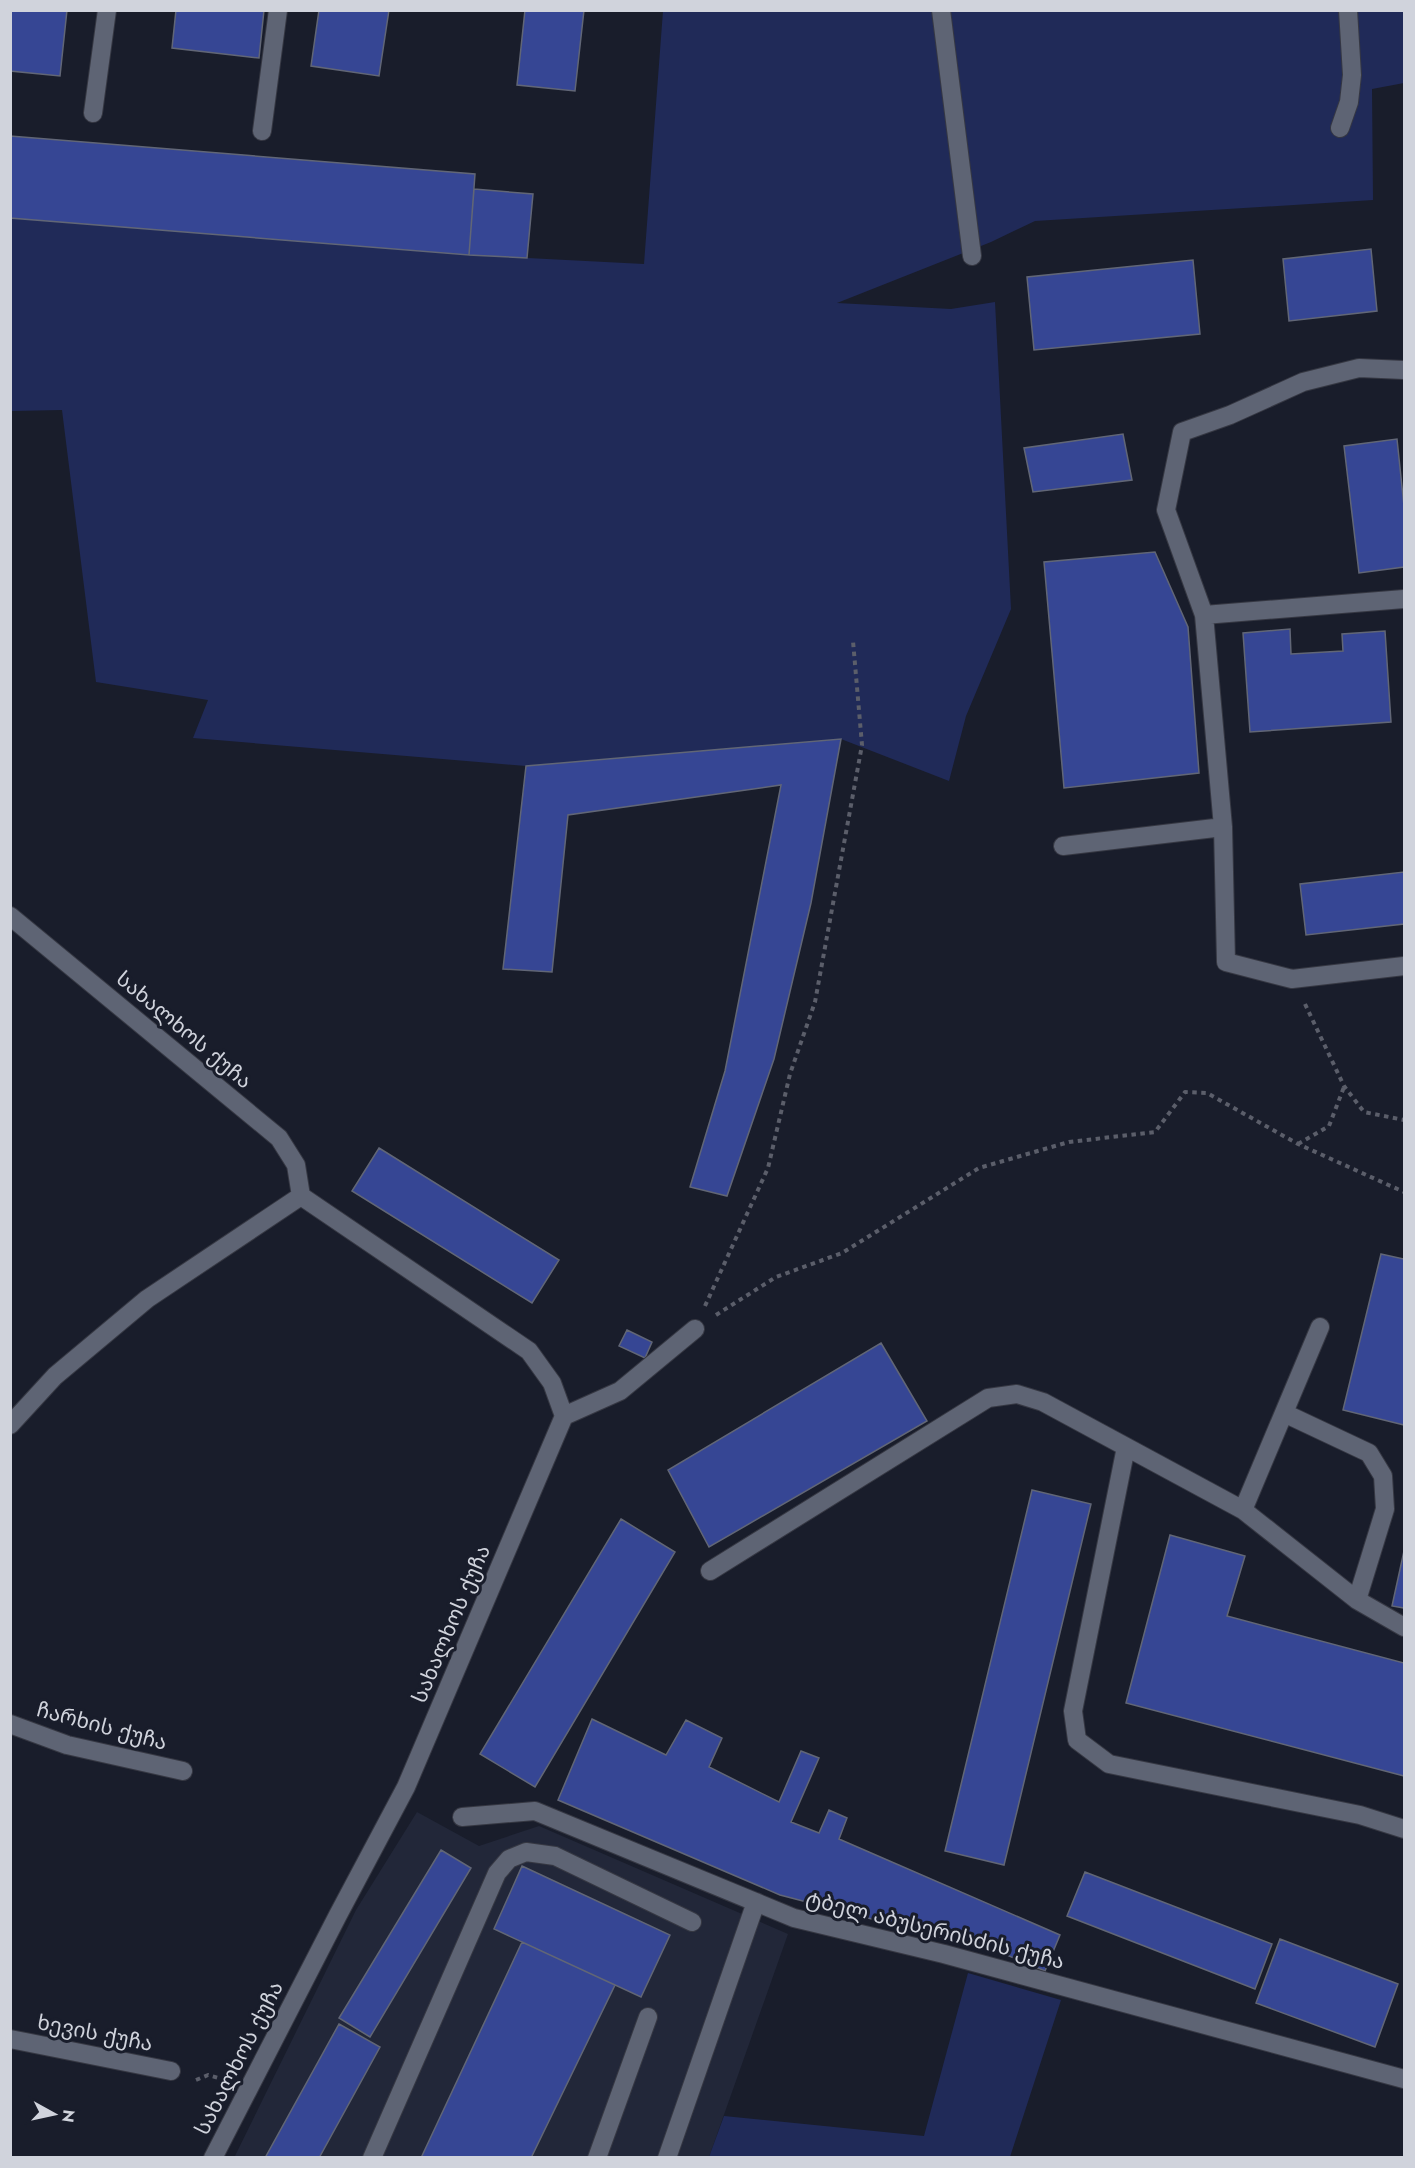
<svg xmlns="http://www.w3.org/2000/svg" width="1415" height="2168" font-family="Jost,'Noto Sans Georgian',sans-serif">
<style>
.built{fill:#222739}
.green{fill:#202a58}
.building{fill:#364694;stroke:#616676;stroke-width:1.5}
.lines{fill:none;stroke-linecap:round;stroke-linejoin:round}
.minor-casing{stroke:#363843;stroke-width:20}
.path{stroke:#5b5e6a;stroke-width:4;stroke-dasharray:4.5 4.5;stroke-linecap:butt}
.minor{stroke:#5e6474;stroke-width:18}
.labels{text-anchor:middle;stroke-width:6;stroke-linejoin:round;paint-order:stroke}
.street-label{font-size:21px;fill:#d0d3dc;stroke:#191d2b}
</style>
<rect width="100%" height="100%" fill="#191d2b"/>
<path class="built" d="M 417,1812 L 479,1846 L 539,1826 L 788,1934 L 709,2157 L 234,2158 L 356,1910 Z"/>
<path class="green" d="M 663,11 L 1404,11 L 1404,83 L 1372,89 L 1373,200 L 1035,221 L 991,242 L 837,303 L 951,309 L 995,302 L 1011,609 L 966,716 L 949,781 L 841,739 L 526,766 L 193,738 L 208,700 L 96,682 L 62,410 L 11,411 L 10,218 L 469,255 L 644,264 Z
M 968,1973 L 1061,2000 L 1010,2157 L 709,2157 L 724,2116 L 924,2136 Z"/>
<path class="building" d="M 11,10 L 67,10 L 60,76 L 10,71 Z
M 176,10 L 264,10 L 259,58 L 172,48 Z
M 319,10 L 389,10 L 379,76 L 311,66 Z
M 525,10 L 584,10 L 575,91 L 517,85 Z
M 10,136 L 475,174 L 469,255 L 10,218 Z
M 474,189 L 533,194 L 527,258 L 469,255 Z
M 1371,249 L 1377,311 L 1289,321 L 1283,259 Z
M 1193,260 L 1200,334 L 1034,350 L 1027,277 Z
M 1123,434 L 1132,480 L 1033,492 L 1024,448 Z
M 1397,439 L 1404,506 L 1404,567 L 1359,573 L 1344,446 Z
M 1155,552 L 1188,627 L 1199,773 L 1064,788 L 1044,562 Z
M 1290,629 L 1291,654 L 1343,651 L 1342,634 L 1385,631 L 1391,722 L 1250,732 L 1243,633 Z
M 841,739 L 811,903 L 774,1059 L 727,1196 L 690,1187 L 725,1071 L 781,785 L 568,815 L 552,972 L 503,969 L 526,766 Z
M 1404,872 L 1404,924 L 1306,935 L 1300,884 Z
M 379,1148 L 559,1260 L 532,1303 L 352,1191 Z
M 1381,1254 L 1404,1259 L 1404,1425 L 1343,1410 Z
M 627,1330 L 652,1342 L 645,1358 L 619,1346 Z
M 881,1343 L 927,1421 L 709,1547 L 668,1470 Z
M 1032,1490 L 1091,1504 L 1004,1865 L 945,1851 Z
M 621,1519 L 675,1552 L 535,1787 L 480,1754 Z
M 1170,1535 L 1245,1556 L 1227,1616 L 1404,1663 L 1404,1776 L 1126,1703 Z
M 1404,1551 L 1404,1608 L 1392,1606 Z
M 592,1719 L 666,1755 L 686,1720 L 722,1738 L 709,1767 L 779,1802 L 801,1751 L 819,1758 L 791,1822 L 819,1833 L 829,1810 L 847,1818 L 839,1839 L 1060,1935 L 1045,1971 L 971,1940 L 967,1944 L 780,1895 L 558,1800 Z
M 441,1850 L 471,1868 L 370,2037 L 339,2018 Z
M 522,1866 L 670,1935 L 641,1997 L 494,1929 Z
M 1085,1872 L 1272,1944 L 1255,1989 L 1067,1916 Z
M 1280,1939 L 1398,1984 L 1375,2047 L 1256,2003 Z
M 522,1942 L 615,1985 L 531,2158 L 421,2158 Z
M 339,2024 L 380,2047 L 319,2158 L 265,2158 Z"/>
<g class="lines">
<g class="minor-casing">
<path id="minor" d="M 941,10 L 972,256
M 93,113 L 107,10
M 1340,128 L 1349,102 L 1352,75 L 1348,10
M 262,131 L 278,10
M 1204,615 L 1404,599
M 1223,827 L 1226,962 L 1292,979 L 1404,966
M 1063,846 L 1223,827 L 1204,615 L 1166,510 L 1182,432 L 1230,415 L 1303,382 L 1359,368 L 1404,370
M 10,916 L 279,1138 L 296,1165 L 301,1196 L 529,1351 L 552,1383 L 564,1416 L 406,1787 L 338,1915 L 213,2158
M 1284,1413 L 1369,1453 L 1383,1476 L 1385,1509 L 1357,1600
M 564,1416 L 620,1391 L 695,1329
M 10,1425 L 55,1376 L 147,1299 L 301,1196
M 1126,1447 L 1073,1711 L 1077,1740 L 1109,1764 L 1360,1815 L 1404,1829
M 1243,1510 L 1320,1327
M 710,1571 L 988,1398 L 1017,1394 L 1043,1402 L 1243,1510 L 1357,1600 L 1404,1627
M 10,1724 L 67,1745 L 183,1771
M 462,1817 L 535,1811 L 794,1918 L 944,1954 L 1404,2079
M 10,2039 L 171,2071
M 372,2158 L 497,1873 L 509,1859 L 526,1852 L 555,1856 L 692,1922
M 597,2158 L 648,2017
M 667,2158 L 756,1902"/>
</g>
<path class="path" d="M 1305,1004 L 1344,1086 L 1364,1112 L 1404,1120
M 1298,1144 L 1329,1126 L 1344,1087
M 705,1306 L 768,1168 L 790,1074 L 815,1002 L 862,745 L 853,641
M 716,1315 L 776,1277 L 842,1253 L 979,1168 L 1069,1142 L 1155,1132 L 1185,1092 L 1207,1093 L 1298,1144 L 1404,1192
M 196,2080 L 208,2075 L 222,2079"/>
<use href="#minor" class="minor"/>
</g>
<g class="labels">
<g class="street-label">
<text transform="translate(184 1030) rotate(40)" y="7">სახალხოს ქუჩა</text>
<text transform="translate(451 1624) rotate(-67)" y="7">სახალხოს ქუჩა</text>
<text transform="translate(102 1726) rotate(15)" y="7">ჩარხის ქუჩა</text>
<text transform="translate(935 1930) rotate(14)" y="7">ტბელ აბუსერისძის ქუჩა</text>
<text transform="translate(95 2033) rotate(11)" y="7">ხევის ქუჩა</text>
<text transform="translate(239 2058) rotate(-63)" y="7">სახალხოს ქუჩა</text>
</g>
</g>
<rect width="1415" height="2168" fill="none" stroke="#d0d3dc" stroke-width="24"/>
<g transform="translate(54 2114) rotate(98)" stroke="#191d2b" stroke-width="4.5" paint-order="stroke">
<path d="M0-4.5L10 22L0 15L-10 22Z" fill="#d0d3dc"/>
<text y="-9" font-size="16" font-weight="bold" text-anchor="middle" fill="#d0d3dc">N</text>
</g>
</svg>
